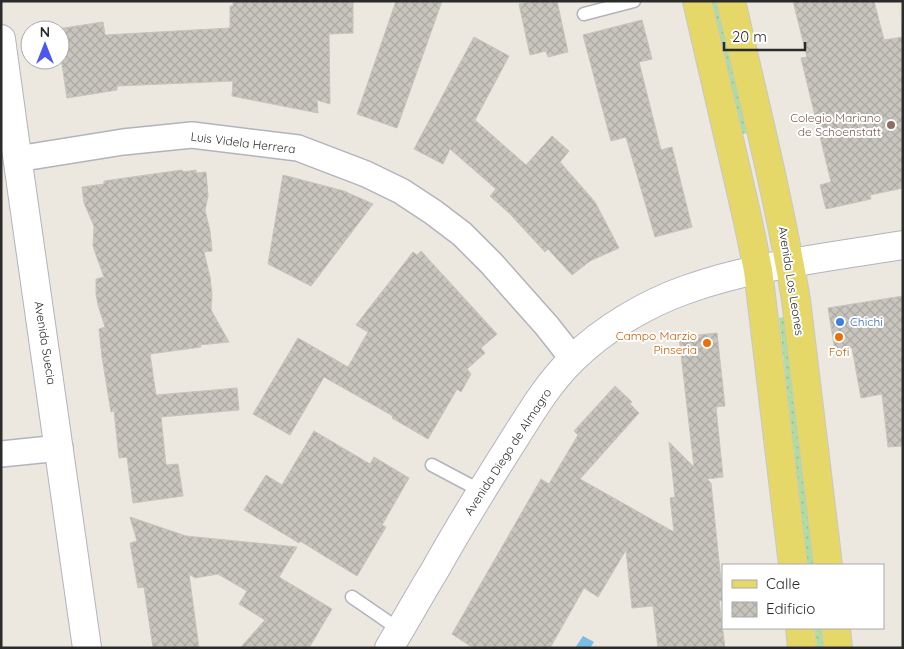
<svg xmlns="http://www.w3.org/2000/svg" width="904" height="649" font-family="Quicksand,sans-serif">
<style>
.education{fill:#ece6cf}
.grass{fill:url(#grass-dots)}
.water{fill:#7abde5}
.building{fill:url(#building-cross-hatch);stroke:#c7c4b8}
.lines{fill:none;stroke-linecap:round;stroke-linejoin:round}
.service-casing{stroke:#b2b3be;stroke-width:15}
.minor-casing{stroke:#b2b3be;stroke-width:28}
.tertiary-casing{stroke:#b2b3be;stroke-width:30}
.primary-casing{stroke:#c8c8c8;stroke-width:30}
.service{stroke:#fff;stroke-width:12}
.minor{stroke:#fff;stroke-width:25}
.tertiary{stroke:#fff;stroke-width:28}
.primary{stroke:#e6d769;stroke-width:28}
.education-dot{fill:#8d6e63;stroke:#fff;stroke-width:2}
.shop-dot{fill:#3f7fe0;stroke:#fff;stroke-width:2}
.food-dot{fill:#e8710a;stroke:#fff;stroke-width:2}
.labels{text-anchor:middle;stroke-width:4;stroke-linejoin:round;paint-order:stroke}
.education-label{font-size:12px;fill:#785e54;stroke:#fff;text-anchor:end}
.street-label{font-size:12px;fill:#2b2b2b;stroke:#fff}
.shop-label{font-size:12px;fill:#366cbe;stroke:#fff;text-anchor:start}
.food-label{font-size:12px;fill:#c56008;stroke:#fff;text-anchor:end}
</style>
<defs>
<pattern id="grass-dots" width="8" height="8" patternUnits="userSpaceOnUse" patternTransform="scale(1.25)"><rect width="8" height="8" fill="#aede9f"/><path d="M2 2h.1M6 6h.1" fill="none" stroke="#96bf89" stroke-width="1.8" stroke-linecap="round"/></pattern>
<pattern id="building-cross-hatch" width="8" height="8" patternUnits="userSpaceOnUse" patternTransform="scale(1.25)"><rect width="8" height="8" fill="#c8c4be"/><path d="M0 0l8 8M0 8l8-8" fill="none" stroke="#aca9a3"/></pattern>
</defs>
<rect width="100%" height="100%" fill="#ece8df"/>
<path class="education" d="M 896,1 L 903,1 L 903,33 Z"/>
<path class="grass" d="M 710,1 L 717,1 L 747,133 L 740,135 Z
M 784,317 L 814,565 L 807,565 L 779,318 Z
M 815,628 L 822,628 L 825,648 L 817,648 Z"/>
<path class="water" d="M 583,636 L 594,642 L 590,648 L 575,648 Z"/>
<path class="building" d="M 233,1 L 353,1 L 353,33 L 329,34 L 330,104 L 317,100 L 318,113 L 232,96 L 233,81 L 117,86 L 117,90 L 67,98 L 60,51 L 60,30 L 57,29 L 103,22 L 105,35 L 230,28 L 230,6 L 233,6 Z
M 396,1 L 442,1 L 397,128 L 357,114 Z
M 534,1 L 557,1 L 568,52 L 548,57 L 546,51 L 530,55 L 519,4 Z
M 793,1 L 874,1 L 884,40 L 903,37 L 903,188 L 870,195 L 871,199 L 826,209 L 820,185 L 831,182 L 801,58 L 807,57 Z
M 642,20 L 652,59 L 639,62 L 661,150 L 672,147 L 692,227 L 655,237 L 626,137 L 611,141 L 583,35 Z
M 474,37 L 509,56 L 475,120 L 526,165 L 552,136 L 569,151 L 560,162 L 595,202 L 619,248 L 590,261 L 572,275 L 548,249 L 545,252 L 510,214 L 490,196 L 496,189 L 450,149 L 443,164 L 414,149 Z
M 182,170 L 183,172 L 196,170 L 196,173 L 206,172 L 208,196 L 205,210 L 210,231 L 212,251 L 204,252 L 210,277 L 212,295 L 211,310 L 229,342 L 200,345 L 201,347 L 150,354 L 156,395 L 237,388 L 239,410 L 161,417 L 166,465 L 178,464 L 183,496 L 133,503 L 127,457 L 119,458 L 114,411 L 111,412 L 102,357 L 99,329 L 105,327 L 98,305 L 96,294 L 96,279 L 104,277 L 96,255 L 93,246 L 94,226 L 84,203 L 82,187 L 104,184 L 104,181 Z
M 283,175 L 344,191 L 373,204 L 311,286 L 268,264 Z
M 421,251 L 497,334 L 481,348 L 485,353 L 467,369 L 471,374 L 461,392 L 457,389 L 428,439 L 392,418 L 393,416 L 324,377 L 290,435 L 253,414 L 298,338 L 348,367 L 368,332 L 356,325 L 413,252 L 417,255 Z
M 903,296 L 903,446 L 888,447 L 882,394 L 861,398 L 852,348 L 835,351 L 828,308 Z
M 717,333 L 725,406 L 716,407 L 723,477 L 707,479 L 711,483 L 723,600 L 719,601 L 725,648 L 658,648 L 653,606 L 632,608 L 626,550 L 598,597 L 584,588 L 550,648 L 473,648 L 452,634 L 541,479 L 549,484 L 578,435 L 574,431 L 615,386 L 632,402 L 630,404 L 639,413 L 580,479 L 674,532 L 670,498 L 675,497 L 669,442 L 694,467 L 679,337 Z
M 314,431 L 370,464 L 374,457 L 409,478 L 382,525 L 386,527 L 357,576 L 300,541 L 299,543 L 244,510 L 266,475 L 282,485 Z
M 130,517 L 186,536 L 297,547 L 279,577 L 332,609 L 309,648 L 240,648 L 265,620 L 239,604 L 247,591 L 218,574 L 195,578 L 189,574 L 199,648 L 153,648 L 144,587 L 138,588 L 130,543 L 137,541 Z"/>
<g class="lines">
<g class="service-casing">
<path id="service" d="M 584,14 L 634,1
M 432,465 L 481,491
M 352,597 L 400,630"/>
</g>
<g class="minor-casing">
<path id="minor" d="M 17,159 L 123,142 L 192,135 L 298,148 L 366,174 L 401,191 L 433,212 L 462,234 L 491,263 L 547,326 L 573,359
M 1,454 L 60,448"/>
</g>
<g class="tertiary-casing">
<path id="tertiary" d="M 1,39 C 28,242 60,444 87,648
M 389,648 C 405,622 419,596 435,570 C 459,527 485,485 511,444 C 530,414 548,383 573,359 C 603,329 646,304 685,290 C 755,265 830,257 903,245"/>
</g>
<g class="primary-casing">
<path id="primary" d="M 697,1 L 747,217 L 758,270 L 793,565
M 731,1 C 754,101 779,200 796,300 L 828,565
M 800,628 L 802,648
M 836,628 L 838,648"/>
</g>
<use href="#service" class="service"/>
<use href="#minor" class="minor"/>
<use href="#tertiary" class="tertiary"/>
<use href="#primary" class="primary"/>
</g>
<circle class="education-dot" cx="891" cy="125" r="5"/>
<circle class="shop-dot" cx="840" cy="322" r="5"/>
<g class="food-dot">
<circle cx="839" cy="337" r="5"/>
<circle cx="707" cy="343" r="5"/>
</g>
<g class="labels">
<g class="education-label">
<text x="881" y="122">Colegio Mariano<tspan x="881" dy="14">de Schoenstatt</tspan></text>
</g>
<g class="street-label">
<text transform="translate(243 143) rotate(7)" y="4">Luis Videla Herrera</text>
<text transform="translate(791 281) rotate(81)" y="4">Avenida Los Leones</text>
<text transform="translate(45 343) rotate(81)" y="4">Avenida Suecia</text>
<text transform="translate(508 452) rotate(-57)" y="4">Avenida Diego de Almagro</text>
</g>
<g class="shop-label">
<text x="850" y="326">Chichi</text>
</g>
<g class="food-label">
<text x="697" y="340">Campo Marzio<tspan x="697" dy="14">Pinseria</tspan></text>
<text x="839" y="356" text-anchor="middle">Fofi</text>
</g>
</g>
<rect width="904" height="649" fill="none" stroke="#2b2b2b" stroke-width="5"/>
<rect x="722" y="564" width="162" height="65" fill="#ffffff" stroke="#aaaaaa"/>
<rect x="732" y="580" width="25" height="8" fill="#e6d769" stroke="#aaaaaa"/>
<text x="766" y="589" font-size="15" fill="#2b2b2b">Calle</text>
<rect x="732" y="602" width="25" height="15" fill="url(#building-cross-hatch)" stroke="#aaaaaa"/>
<text x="766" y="614" font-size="15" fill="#2b2b2b">Edificio</text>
<g transform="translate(45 45)"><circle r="24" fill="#ffffff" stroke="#aaaaaa"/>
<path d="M0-4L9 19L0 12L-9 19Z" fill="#4c57ec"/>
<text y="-8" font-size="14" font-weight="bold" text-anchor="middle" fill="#2b2b2b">N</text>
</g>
<path d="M724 42v8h81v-8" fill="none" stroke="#2b2b2b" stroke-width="2.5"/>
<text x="732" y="42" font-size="15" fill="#2b2b2b" stroke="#ffffff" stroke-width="4" paint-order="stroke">20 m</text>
</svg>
